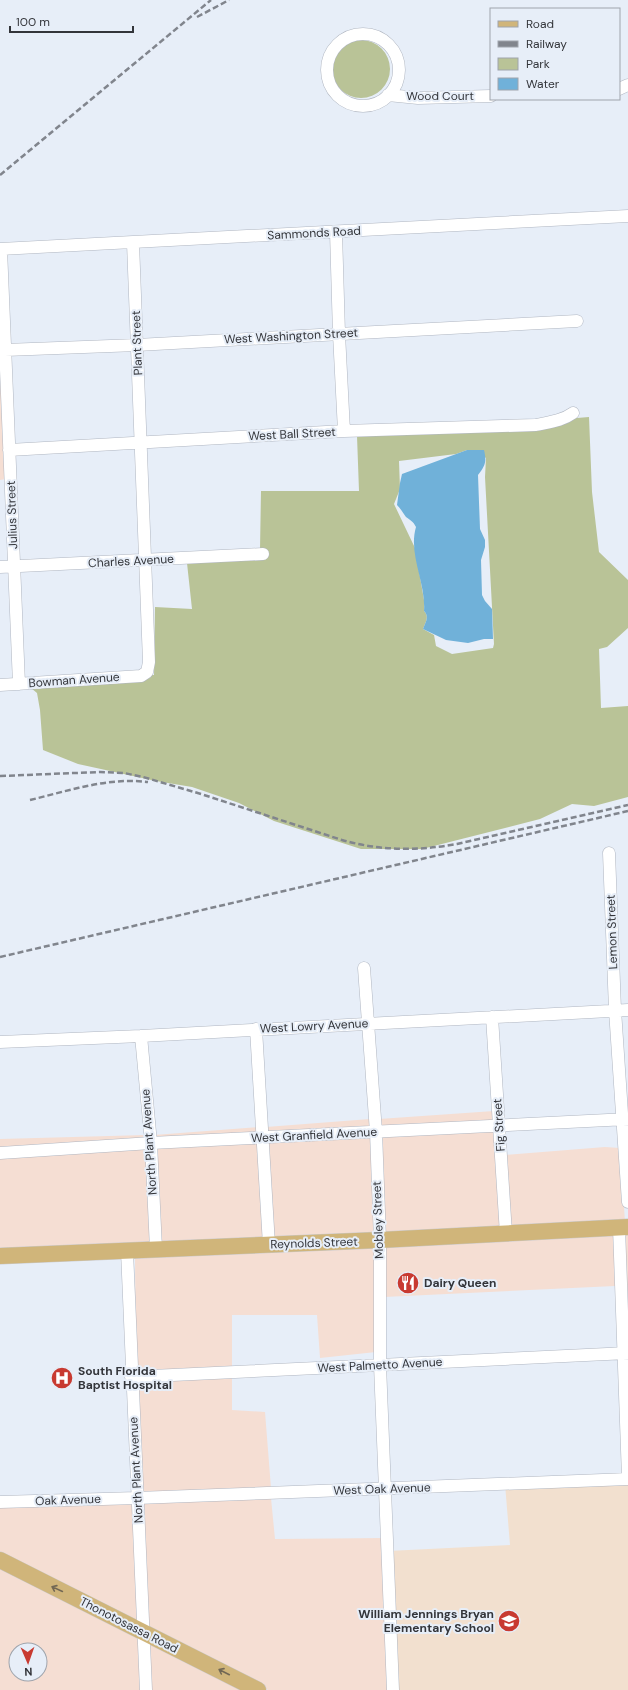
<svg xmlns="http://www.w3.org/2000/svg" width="628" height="1690" font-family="'DM Sans',sans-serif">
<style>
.commercial{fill:#f5ded3;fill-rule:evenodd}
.education{fill:#f2e0cf}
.green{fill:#b9c397;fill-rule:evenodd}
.water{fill:#70b1d9}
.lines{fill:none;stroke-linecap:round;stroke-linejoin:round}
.minor-casing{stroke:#b0b6c1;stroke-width:13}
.major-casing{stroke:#cacacc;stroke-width:17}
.minor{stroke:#fff;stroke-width:12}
.major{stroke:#d0b57a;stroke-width:16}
.rail{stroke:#81858d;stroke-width:2.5;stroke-dasharray:6 3;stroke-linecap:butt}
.oneway{stroke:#726854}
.labels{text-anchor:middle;stroke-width:4;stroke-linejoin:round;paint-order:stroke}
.street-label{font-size:12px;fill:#33353a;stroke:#e7eef8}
.poi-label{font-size:12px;font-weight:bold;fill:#33353a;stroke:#e7eef8;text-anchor:start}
</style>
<rect width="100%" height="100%" fill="#e7eef8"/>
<path class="commercial" d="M 0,332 L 6,479 L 0,480 Z
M 494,1111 L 502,1229 L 384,1235 L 379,1119 Z
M 370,1119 L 375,1236 L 273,1240 L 266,1127 Z
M 258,1127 L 264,1241 L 160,1244 L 154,1135 Z
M 146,1135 L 152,1245 L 0,1251 L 0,1139 Z
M 605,1147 L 620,1148 L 625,1222 L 510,1229 L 505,1155 Z
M 623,1232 L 628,1232 L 628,1349 Z
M 615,1233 L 615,1286 L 384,1297 L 384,1245 Z
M 375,1245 L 376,1352 L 320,1358 L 317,1315 L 232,1315 L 232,1368 L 136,1372 L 135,1255 Z
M 232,1377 L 232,1410 L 265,1412 L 271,1488 L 141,1493 L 136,1382 Z
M 271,1498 L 275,1539 L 383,1538 L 389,1690 L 268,1690 L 148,1628 L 141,1503 Z
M 133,1503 L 139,1624 L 0,1555 L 0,1506 Z
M 0,1565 L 139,1634 L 142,1690 L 0,1690 ZM 16,1650 L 40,1650 L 40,1674 L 16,1674 Z
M 148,1639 L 248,1690 L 150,1690 Z"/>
<path class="education" d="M 628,1479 L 628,1690 L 393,1690 L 388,1551 L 510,1545 L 505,1484 Z"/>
<path class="green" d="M332 69a29 29 0 1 1 58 0a29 29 0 1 1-58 0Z
M 589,417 L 592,492 L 599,552 L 628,580 L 628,628 L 607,647 L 599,649 L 601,708 L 628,706 L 628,797 L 594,806 L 572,804 L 540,819 L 422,849 L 361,849 L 274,821 L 239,803 L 192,787 L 156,781 L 78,764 L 43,750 L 40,710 L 37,693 L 31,688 L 150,678 L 151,675 L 154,675 L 155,607 L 192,609 L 187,563 L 267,559 L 267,549 L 260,550 L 261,491 L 359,491 L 357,436 ZM 467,450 L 477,451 L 486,458 L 485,477 L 494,644 L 493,648 L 452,654 L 436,646 L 434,635 L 423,629 C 425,623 430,617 424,611 L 424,600 L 415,548 L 394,504 L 400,489 L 399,461 L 456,454 Z"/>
<path class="water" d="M 467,450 L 484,450 C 487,462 485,466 478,475 L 480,529 L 485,540 L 485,547 L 481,560 L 482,595 L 485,601 L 492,609 L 493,639 L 484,639 L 468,643 L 446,640 L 423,629 C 425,623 430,617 424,611 C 426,583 408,554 416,527 C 413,521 410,520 406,517 C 403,513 401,509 397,505 L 400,483 L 402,474 Z"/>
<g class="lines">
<g class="minor-casing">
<path id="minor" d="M327 70a36 36 0 1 1 72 0a36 36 0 1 1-72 0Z
M 619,89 L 628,85
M 388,95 L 418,98 L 491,96
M 336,232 L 339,334 L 344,431
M 0,249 L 628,216
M 1,249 L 19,684
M 5,350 L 137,345 L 577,321
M 9,450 L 344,431 L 536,425 C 549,422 562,421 573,413
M 0,567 L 263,554
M 0,685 L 141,676 L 147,672 L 149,662 L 133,243
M 609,853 L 615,1010 L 628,1202
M 364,968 L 376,1132 L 380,1240 L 380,1365 L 393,1690
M 492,1017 L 506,1234
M 256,1029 L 269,1245
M 141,1036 L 151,1143 L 156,1249
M 0,1042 L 141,1036 L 628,1010
M 0,1153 L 151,1143 L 628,1119
M 619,1228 L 628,1477
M 127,1251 L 146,1690
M 131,1377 L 628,1353
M 0,1502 L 137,1498 L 628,1479"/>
</g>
<g class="major-casing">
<path id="major" d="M 0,1256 L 380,1240 L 628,1227
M 0,1560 L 258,1690"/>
</g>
<use href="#minor" class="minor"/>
<use href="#major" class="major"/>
<path class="rail" d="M 197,17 L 229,0
M 0,175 L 211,0
M 0,776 L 100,772 L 124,773 L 143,777 L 201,794 L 342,840 C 381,851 418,851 457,844 L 628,805
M 30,800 C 68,791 108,777 148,782
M 0,957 L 628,811"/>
</g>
<defs><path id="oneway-shaft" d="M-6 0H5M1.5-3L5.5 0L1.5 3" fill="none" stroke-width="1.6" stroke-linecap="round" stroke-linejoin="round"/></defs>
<g class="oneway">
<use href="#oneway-shaft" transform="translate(57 1589) rotate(-155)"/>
<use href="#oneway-shaft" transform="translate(224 1672) rotate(-153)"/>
</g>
<defs>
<g id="restaurant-disc" transform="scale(1.15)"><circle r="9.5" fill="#c83a31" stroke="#e7eef8"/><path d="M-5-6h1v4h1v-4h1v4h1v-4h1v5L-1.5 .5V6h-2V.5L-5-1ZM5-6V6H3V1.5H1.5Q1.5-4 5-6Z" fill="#fff"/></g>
<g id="hospital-disc" transform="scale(1.15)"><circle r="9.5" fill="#c83a31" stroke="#e7eef8"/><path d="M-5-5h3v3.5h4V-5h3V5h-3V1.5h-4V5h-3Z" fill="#fff"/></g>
<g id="school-disc" transform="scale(1.15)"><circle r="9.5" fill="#c83a31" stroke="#e7eef8"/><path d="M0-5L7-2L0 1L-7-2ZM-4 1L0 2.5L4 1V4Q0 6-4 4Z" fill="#fff"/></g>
</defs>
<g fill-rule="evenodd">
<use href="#restaurant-disc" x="408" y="1283"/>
<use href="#hospital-disc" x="62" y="1378"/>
<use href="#school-disc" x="509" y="1621"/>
</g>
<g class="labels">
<g class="street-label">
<text x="440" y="100">Wood Court</text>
<text transform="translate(314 233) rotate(-3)" y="4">Sammonds Road</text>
<text transform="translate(291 336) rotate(-3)" y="4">West Washington Street</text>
<text transform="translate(137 343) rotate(-92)" y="4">Plant Street</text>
<text transform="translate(292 434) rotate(-3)" y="4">West Ball Street</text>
<text transform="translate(12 515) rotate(-92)" y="4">Julius Street</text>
<text transform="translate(131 561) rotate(-3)" y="4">Charles Avenue</text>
<text transform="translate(74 680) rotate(-4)" y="4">Bowman Avenue</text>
<text transform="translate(612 932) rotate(-92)" y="4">Lemon Street</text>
<text transform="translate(314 1026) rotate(-3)" y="4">West Lowry Avenue</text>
<text transform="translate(499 1125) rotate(-94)" y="4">Fig Street</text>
<text transform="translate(314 1135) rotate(-3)" y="4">West Granfield Avenue</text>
<text transform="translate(149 1142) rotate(-94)" y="4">North Plant Avenue</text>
<text transform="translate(378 1220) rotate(-92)" y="4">Mobley Street</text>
<text transform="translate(314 1243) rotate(-2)" y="4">Reynolds Street</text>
<text transform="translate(380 1365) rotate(-3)" y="4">West Palmetto Avenue</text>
<text transform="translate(136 1470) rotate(-93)" y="4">North Plant Avenue</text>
<text transform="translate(382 1489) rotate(-2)" y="4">West Oak Avenue</text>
<text transform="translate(68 1500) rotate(-2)" y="4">Oak Avenue</text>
<text transform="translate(129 1625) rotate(27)" y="4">Thonotosassa Road</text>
</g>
<g class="poi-label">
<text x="424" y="1287">Dairy Queen</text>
<text x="78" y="1375">South Florida<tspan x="78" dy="14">Baptist Hospital</tspan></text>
<text x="494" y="1618" text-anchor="end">William Jennings Bryan<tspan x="494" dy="14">Elementary School</tspan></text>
</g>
</g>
<rect x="490" y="8" width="130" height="92" fill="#e7eef8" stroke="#9fa4ac"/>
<rect x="498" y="21" width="20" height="6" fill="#d0b57a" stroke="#9fa4ac"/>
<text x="526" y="28" font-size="12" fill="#33353a">Road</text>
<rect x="498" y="41" width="20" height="6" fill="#81858d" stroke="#9fa4ac"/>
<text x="526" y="48" font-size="12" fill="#33353a">Railway</text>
<rect x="498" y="58" width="20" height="12" fill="#b9c397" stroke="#9fa4ac"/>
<text x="526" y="68" font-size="12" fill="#33353a">Park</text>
<rect x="498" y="78" width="20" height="12" fill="#70b1d9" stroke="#9fa4ac"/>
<text x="526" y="88" font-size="12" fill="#33353a">Water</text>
<g transform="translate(28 1662) rotate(178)"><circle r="19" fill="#e7eef8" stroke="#9fa4ac"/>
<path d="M0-3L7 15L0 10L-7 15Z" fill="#c83a31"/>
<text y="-6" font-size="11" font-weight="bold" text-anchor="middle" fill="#33353a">N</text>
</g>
<path d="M10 26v6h123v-6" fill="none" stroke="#33353a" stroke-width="2"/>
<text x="16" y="26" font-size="12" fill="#33353a" stroke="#e7eef8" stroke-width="3" paint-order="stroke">100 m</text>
</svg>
